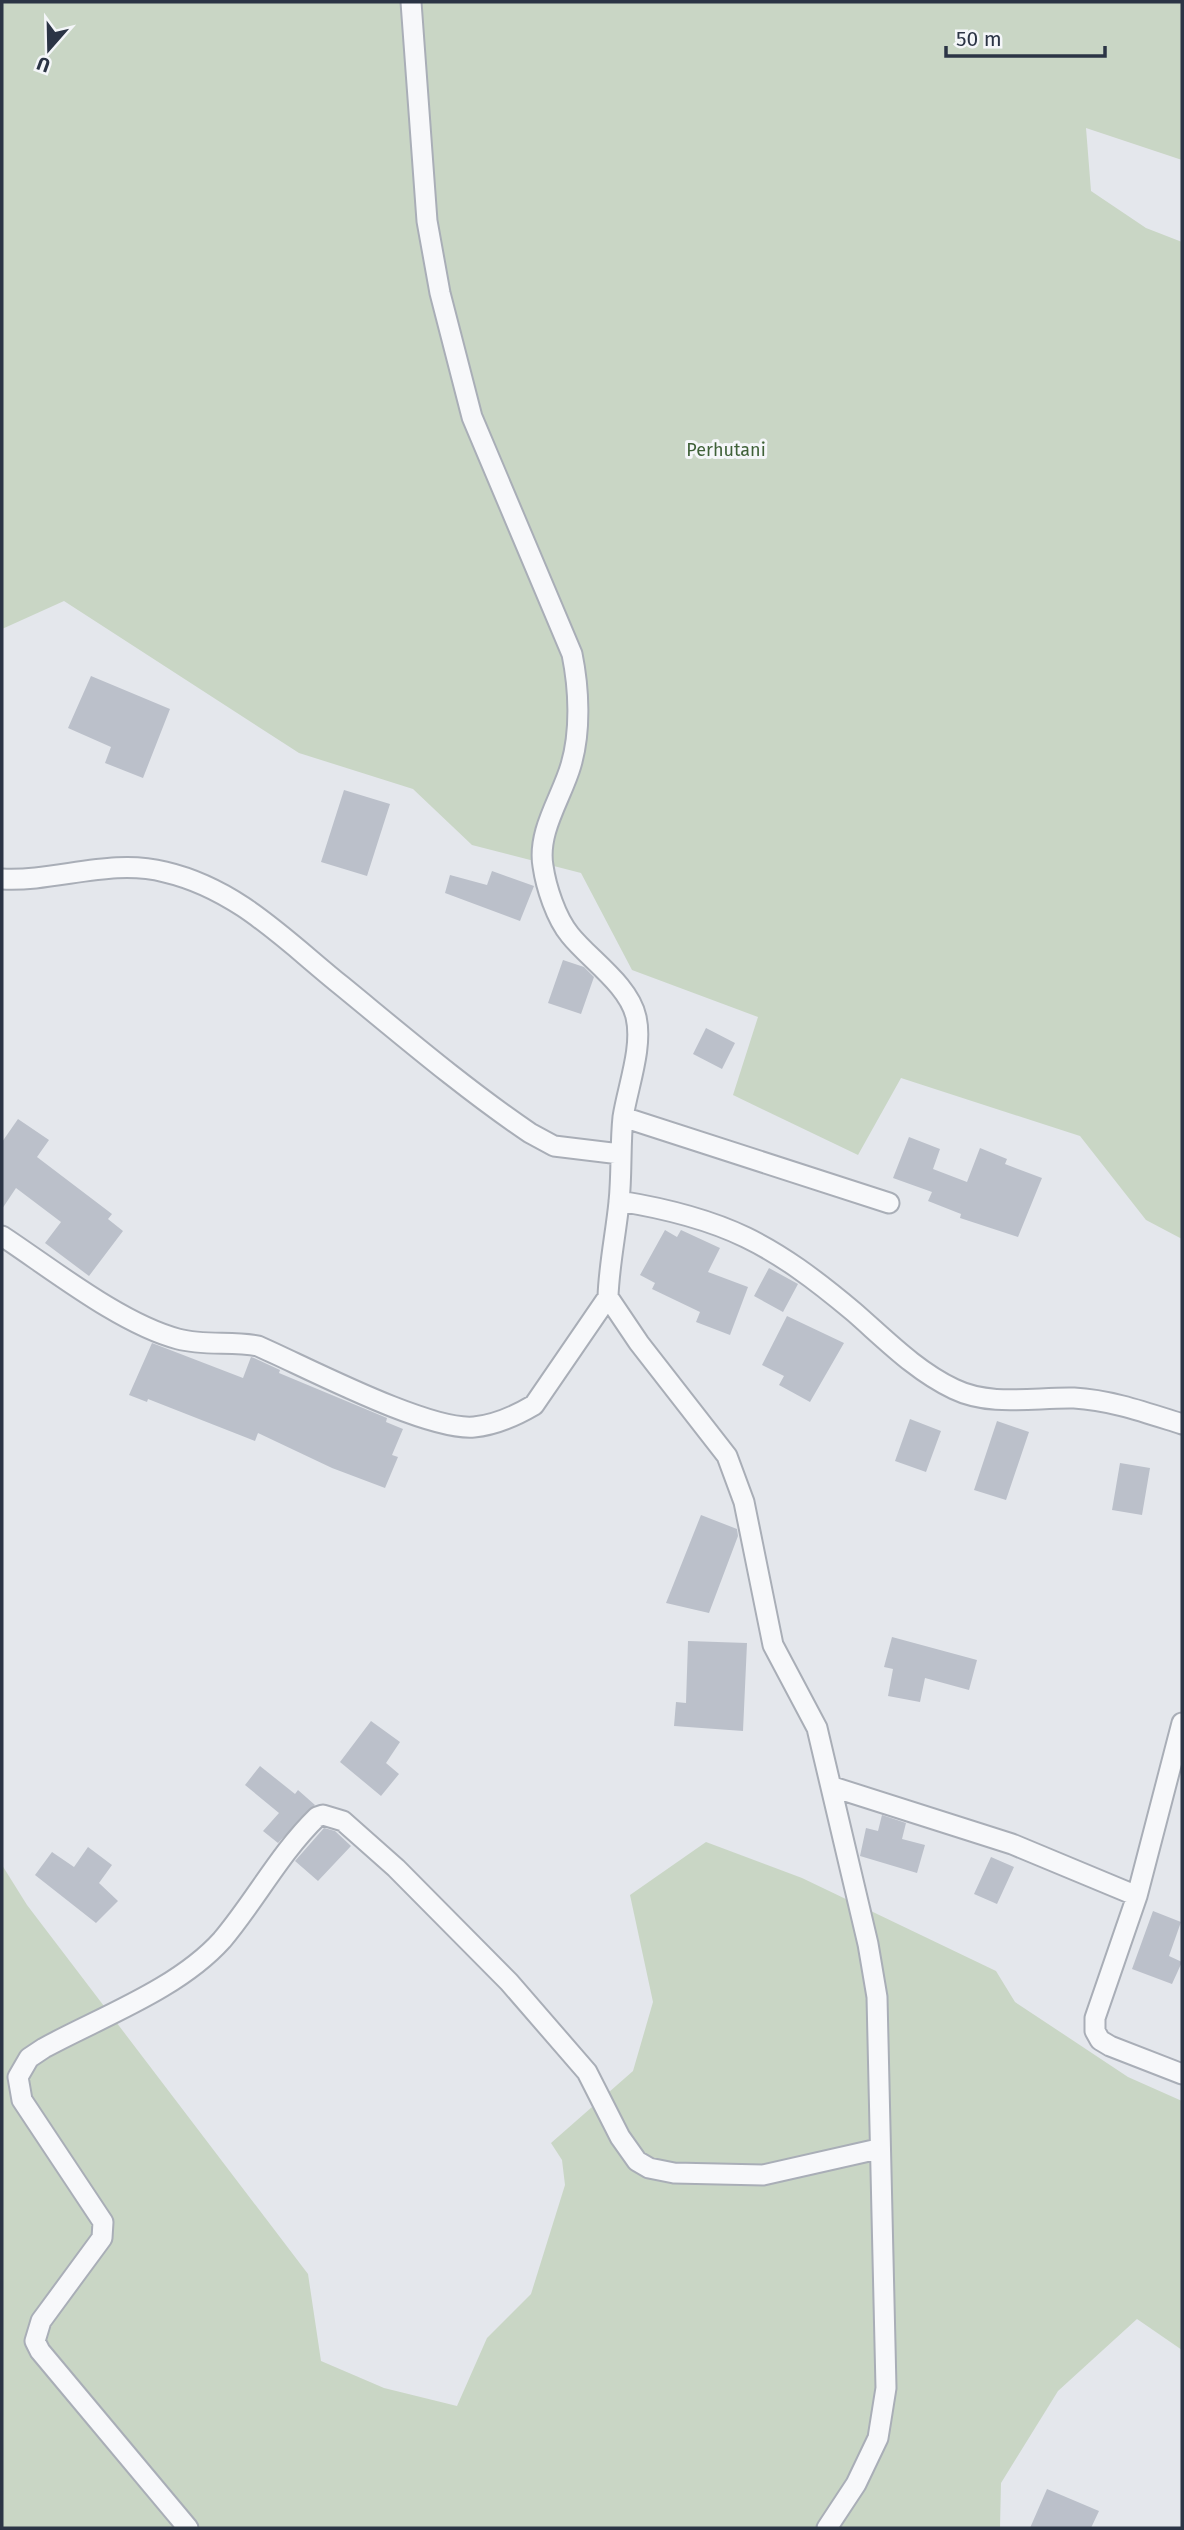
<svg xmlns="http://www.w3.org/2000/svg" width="1184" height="2530" font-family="'Fira Sans',sans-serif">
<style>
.green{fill:#c9d6c5}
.building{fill:#bbc0ca}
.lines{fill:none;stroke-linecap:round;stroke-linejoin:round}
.minor-casing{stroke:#a9aeb7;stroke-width:23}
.minor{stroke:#f7f8fa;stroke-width:19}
.labels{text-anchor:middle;stroke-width:6;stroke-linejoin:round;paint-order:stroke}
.park-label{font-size:18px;fill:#3f6138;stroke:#f4f6f9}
</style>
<rect width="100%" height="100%" fill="#e4e7ec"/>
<path class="green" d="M 2,2 L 1182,2 L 1182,160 L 1086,128 L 1091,191 L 1146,228 L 1182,242 L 1182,1239 L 1146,1220 L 1080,1136 L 901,1078 L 858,1155 L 733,1095 L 758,1017 L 632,970 L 581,873 L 472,845 L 413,789 L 299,753 L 64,601 L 2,629 Z
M 706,1842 L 802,1878 L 996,1971 L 1015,2002 L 1128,2077 L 1182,2101 L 1182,2350 L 1137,2319 L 1058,2391 L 1001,2483 L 1000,2528 L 2,2528 L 2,1865 L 27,1905 L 308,2274 L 321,2361 L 384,2388 L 457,2406 L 487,2338 L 531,2294 L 565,2185 L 562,2160 L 551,2143 L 633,2071 L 653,2002 L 630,1895 Z"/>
<path class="building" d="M 91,676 L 170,709 L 143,778 L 105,763 L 111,747 L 68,728 Z
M 344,790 L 390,804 L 367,876 L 321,862 Z
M 492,871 L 534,886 L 520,921 L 445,893 L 450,875 L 487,885 Z
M 563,960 L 584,967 L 594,977 L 581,1014 L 548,1003 Z
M 706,1028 L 735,1043 L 722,1069 L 693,1054 Z
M 18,1119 L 49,1140 L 37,1157 L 112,1214 L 108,1219 L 123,1231 L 89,1276 L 45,1243 L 61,1222 L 16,1188 L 2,1209 L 2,1142 Z
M 909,1137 L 940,1149 L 933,1169 L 967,1182 L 980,1148 L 1007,1159 L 1005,1164 L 1042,1178 L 1018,1237 L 960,1218 L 961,1214 L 928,1201 L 932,1192 L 893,1178 Z
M 665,1230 L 677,1237 L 681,1230 L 720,1248 L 708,1272 L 748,1287 L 730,1335 L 696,1322 L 700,1312 L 652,1289 L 655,1283 L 640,1275 Z
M 769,1268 L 798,1284 L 783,1312 L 754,1296 Z
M 787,1316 L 844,1343 L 810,1402 L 779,1385 L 784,1376 L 762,1365 Z
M 152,1343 L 243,1378 L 251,1357 L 254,1358 L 280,1370 L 279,1373 L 387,1418 L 386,1422 L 403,1429 L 392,1455 L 398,1457 L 385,1488 L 332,1468 L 258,1433 L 255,1441 L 148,1399 L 147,1402 L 129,1395 Z
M 910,1419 L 941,1431 L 926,1472 L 895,1461 Z
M 997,1421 L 1029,1432 L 1006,1500 L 974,1490 Z
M 1120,1463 L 1150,1468 L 1142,1515 L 1112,1510 Z
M 701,1515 L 737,1529 L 738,1536 L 709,1613 L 666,1603 Z
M 892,1637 L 977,1660 L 969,1690 L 925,1678 L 920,1702 L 888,1696 L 893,1669 L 884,1667 Z
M 688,1641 L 747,1643 L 743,1731 L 674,1726 L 676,1702 L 686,1703 Z
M 371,1721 L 400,1742 L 386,1763 L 399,1774 L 381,1796 L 340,1762 Z
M 260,1766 L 295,1794 L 298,1790 L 315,1805 L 278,1843 L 263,1831 L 279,1813 L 245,1785 Z
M 882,1815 L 906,1823 L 902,1839 L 925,1845 L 917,1873 L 860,1856 L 866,1828 L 878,1831 Z
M 324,1828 L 335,1831 L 351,1846 L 318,1881 L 295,1861 Z
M 88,1847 L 112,1865 L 99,1883 L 118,1901 L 96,1923 L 35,1875 L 52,1852 L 74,1867 Z
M 991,1857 L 1014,1867 L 997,1904 L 974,1894 Z
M 1153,1911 L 1181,1922 L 1169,1956 L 1182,1962 L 1172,1984 L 1132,1969 Z
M 1047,2489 L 1099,2511 L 1091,2528 L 1030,2528 Z"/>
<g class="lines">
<g class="minor-casing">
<path id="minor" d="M 411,2 L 427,221 L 440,293 L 472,417 L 572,654 C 579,688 581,731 571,765 C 562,797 537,831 543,866 C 546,887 556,918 570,935 C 589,959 629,985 636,1017 C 643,1047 628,1086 623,1117 C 620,1145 622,1173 619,1202 C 616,1233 609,1265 608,1297 L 639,1343 L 727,1456 L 744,1502 L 773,1645 L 817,1728 L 868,1944 L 877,1997 L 886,2388 L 878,2438 L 856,2484 L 827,2528
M 2,879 C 56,882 110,858 165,872 C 238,889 286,941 342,986 C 403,1036 465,1089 530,1133 L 554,1146 L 620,1154
M 623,1117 L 889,1203
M 619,1201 C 725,1218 773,1244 854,1312 C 886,1340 916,1371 954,1389 C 991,1407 1035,1397 1074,1398 C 1111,1400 1147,1413 1182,1424
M 2,1236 C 52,1269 121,1324 178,1339 C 204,1346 232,1341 258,1346 C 306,1367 427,1431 474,1427 C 495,1425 517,1415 534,1405 L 608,1297
M 1182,1723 L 1137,1896 L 1095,2018 L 1095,2031 L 1100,2040 L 1110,2046 L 1182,2074
M 833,1787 L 1012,1844 L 1137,1896
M 188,2528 L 40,2351 L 35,2341 L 41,2321 L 102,2238 L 103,2222 L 22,2100 L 18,2077 L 29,2058 L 44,2048 C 101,2017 178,1989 222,1940 C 255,1901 280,1853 317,1817 L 323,1815 L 343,1821 L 396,1868 L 509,1982 L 587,2072 L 620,2137 L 637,2161 L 649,2168 L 674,2173 L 763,2175 L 878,2149"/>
</g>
<use href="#minor" class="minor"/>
</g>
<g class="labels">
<g class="park-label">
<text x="726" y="456">Perhutani</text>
</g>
</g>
<rect width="1184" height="2530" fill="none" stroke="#2b3445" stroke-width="7"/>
<g transform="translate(49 49) rotate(200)" stroke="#f4f6f9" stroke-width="5" paint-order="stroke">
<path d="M0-5L12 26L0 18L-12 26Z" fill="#2b3445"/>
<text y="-10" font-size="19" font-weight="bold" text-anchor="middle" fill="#2b3445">U</text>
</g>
<path d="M946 46v10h159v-10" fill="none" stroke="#2b3445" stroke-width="3.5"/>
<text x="956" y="46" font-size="21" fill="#2b3445" stroke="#f4f6f9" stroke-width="5" paint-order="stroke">50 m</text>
</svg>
